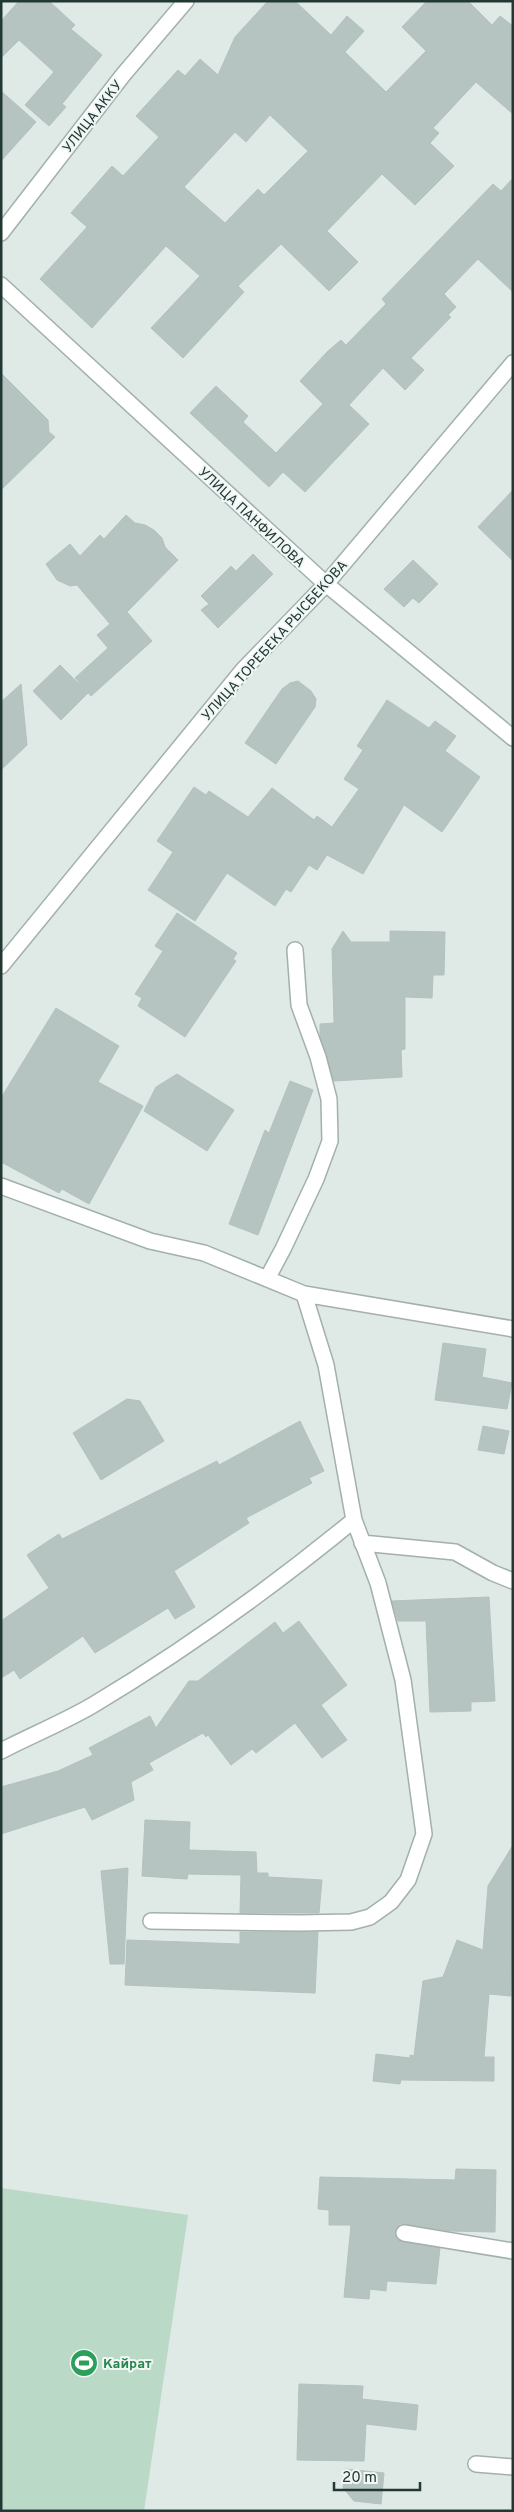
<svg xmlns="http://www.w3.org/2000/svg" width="514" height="2512" font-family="Overpass,sans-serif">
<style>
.green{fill:#bad9c7}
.building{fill:#b5c4c0;stroke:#b2c2be;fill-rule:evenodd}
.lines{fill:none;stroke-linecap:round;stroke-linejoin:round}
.minor-casing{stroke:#a3b0ad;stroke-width:18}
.minor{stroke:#fff;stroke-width:15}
.labels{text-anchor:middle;stroke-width:4;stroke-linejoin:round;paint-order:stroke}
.street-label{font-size:14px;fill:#223835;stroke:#eff6f4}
.leisure-label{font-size:14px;font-weight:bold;fill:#27864d;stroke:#eff6f4;text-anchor:start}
</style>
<rect width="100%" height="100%" fill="#dfe9e6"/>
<path class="green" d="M 1,2188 L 188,2215 L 144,2511 L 1,2511 Z"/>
<path class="building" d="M 19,1 L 49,1 L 75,25 L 71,29 L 102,55 L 62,104 L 66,107 L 49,126 L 25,105 L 54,72 L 19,40 L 1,58 L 1,21 Z
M 268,1 L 295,1 L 331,35 L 347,16 L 364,31 L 345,52 L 386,92 L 426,51 L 402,27 L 427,1 L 468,1 L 492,25 L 500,16 L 513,26 L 513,114 L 476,82 L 433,128 L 439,133 L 430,143 L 454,166 L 415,205 L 382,174 L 327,231 L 358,262 L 329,291 L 281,244 L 238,286 L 244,292 L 183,358 L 151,328 L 200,276 L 166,246 L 92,328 L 40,279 L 87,227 L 71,213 L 112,166 L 123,176 L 159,137 L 136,116 L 178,70 L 185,76 L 200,59 L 218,75 L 235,37 ZM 270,115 L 308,151 L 264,195 L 258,189 L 225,223 L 184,187 L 235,132 L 246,142 Z
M 1,91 L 36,122 L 1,161 Z
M 513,178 L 513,292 L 478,259 L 444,294 L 456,307 L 448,315 L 451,317 L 411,358 L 424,370 L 405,390 L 383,368 L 349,405 L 369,424 L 305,492 L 283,472 L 269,487 L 190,413 L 216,386 L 248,416 L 243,422 L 276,453 L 323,404 L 300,381 L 328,351 L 341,340 L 346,345 L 386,304 L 382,299 L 493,184 L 501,191 Z
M 1,373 L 48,420 L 49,432 L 55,437 L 1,490 Z
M 513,490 L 513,561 L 478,527 Z
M 126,515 L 135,523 L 145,525 L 154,530 L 162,538 L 165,547 L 178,560 L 127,612 L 152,641 L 91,696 L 75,678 L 108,648 L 97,635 L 110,624 L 77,585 L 70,586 L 57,580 L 46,564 L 70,544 L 80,556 L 100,535 L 104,539 Z
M 253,554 L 273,574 L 218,628 L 201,610 L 209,604 L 201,596 L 231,566 L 236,571 Z
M 413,560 L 438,584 L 419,603 L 413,598 L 404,607 L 384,589 Z
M 60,665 L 88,693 L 61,720 L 33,691 Z
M 298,681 L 311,691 L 316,699 L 315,707 L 276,764 L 245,743 L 282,689 L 290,683 Z
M 21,684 L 27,745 L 1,770 L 1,702 Z
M 387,700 L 429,728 L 435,721 L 456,736 L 445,751 L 480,777 L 442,832 L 404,805 L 363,874 L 327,855 L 317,870 L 309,865 L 291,892 L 286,889 L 275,906 L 227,873 L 195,921 L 148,890 L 173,852 L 157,841 L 194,787 L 206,795 L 209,791 L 248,817 L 272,788 L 314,820 L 317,816 L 332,827 L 359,789 L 344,779 L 363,750 L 357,746 Z
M 177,913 L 237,953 L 233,959 L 236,961 L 185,1037 L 138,1006 L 142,998 L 135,994 L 163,951 L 155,946 Z
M 343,931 L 351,942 L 390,942 L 390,931 L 445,932 L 444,975 L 433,975 L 432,998 L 405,997 L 405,1049 L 401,1050 L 402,1077 L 334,1081 L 320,1036 L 320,1024 L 334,1023 L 332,949 Z
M 56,1008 L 119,1046 L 98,1082 L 143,1106 L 89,1204 L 62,1189 L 59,1193 L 1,1162 L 1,1098 Z
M 177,1074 L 234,1110 L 207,1151 L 144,1111 L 156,1087 Z
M 290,1081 L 313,1090 L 258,1235 L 229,1224 L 265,1130 L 269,1133 Z
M 443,1343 L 486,1349 L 482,1377 L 512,1383 L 507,1409 L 435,1400 Z
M 127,1399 L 140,1401 L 164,1441 L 101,1480 L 73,1433 Z
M 300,1421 L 324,1471 L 309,1478 L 312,1483 L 246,1518 L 249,1523 L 174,1571 L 195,1607 L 175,1619 L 168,1608 L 95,1653 L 83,1636 L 20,1679 L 14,1670 L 1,1678 L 1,1621 L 49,1588 L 27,1555 L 59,1534 L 62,1539 L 217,1461 L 219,1465 Z
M 483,1426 L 509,1431 L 504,1454 L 478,1450 Z
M 489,1597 L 495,1701 L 471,1702 L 471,1711 L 430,1712 L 426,1621 L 398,1621 L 392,1601 Z
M 299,1621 L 347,1685 L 321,1705 L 347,1740 L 322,1758 L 295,1723 L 256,1753 L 252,1749 L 231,1765 L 208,1735 L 206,1737 L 203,1733 L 149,1763 L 153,1770 L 131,1782 L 134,1800 L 92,1820 L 85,1807 L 1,1834 L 1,1787 L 58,1771 L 93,1755 L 89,1748 L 150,1716 L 156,1728 L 189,1681 L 198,1681 L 275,1622 L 283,1633 Z
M 145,1820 L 190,1822 L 189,1850 L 256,1852 L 257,1873 L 268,1873 L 268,1877 L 322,1880 L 319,1913 L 240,1913 L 241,1875 L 188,1874 L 187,1879 L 142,1876 Z
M 513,1845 L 511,1996 L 489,1994 L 484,2057 L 494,2057 L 494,2081 L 401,2080 L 400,2084 L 373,2081 L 376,2054 L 410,2058 L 410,2055 L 414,2056 L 423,1981 L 443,1977 L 457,1940 L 483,1950 L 488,1886 Z
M 128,1868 L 124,1964 L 110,1964 L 101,1871 Z
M 240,1932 L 318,1932 L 315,1993 L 125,1985 L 127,1940 L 240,1944 Z
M 456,2169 L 496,2170 L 495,2232 L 450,2231 L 400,2224 L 395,2232 L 398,2240 L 440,2248 L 436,2284 L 387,2281 L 386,2291 L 370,2289 L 369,2299 L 344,2297 L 351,2225 L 329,2225 L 329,2210 L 318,2209 L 320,2177 L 455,2180 Z
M 299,2384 L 363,2386 L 362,2399 L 418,2405 L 416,2430 L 366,2424 L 364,2461 L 297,2460 Z
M 345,2469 L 384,2473 L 381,2504 L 354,2501 L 343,2488 Z"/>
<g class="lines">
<g class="minor-casing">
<path id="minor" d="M 1,233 L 123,75 L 186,1
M 1,285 L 326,584 L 513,738
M 1,966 L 243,670 L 326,584 L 513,363
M 1,1186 L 150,1241 L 204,1253 L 304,1294 L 513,1329
M 267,1279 L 283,1249 L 316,1179 L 330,1141 L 329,1099 L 318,1057 L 299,1005 L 295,950
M 362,1543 L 455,1552 L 493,1573 L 513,1581
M 1,1751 C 32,1735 64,1722 93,1705 C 185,1650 271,1588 354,1520
M 151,1921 L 300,1923 L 351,1922 L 370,1917 L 391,1902 L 408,1880 L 424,1834 L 403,1680 L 378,1583 L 354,1520 L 326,1365 L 304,1294
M 404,2233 L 513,2251
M 476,2464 L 513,2467"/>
</g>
<use href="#minor" class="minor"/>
</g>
<defs>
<g id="stadium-disc" transform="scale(1.4375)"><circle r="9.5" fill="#2e9e5b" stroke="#eff6f4"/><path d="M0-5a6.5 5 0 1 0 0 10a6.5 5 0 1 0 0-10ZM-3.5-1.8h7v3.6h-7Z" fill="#fff"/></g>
</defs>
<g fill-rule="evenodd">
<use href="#stadium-disc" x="84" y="2363"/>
</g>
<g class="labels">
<g class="street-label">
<text transform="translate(92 116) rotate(-52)" y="5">УЛИЦА АККУ</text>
<text transform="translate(252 517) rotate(43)" y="5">УЛИЦА ПАНФИЛОВА</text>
<text transform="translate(274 640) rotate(-48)" y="5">УЛИЦА ТОРЕБЕКА РЫСБЕКОВА</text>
</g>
<g class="leisure-label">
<text x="103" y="2368">Кайрат</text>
</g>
</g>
<rect width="514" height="2512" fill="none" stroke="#223835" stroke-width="5"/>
<path d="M334 2482v8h86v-8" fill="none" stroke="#223835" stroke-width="2.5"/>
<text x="342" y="2482" font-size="15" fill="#223835" stroke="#eff6f4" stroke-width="4" paint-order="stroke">20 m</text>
</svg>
